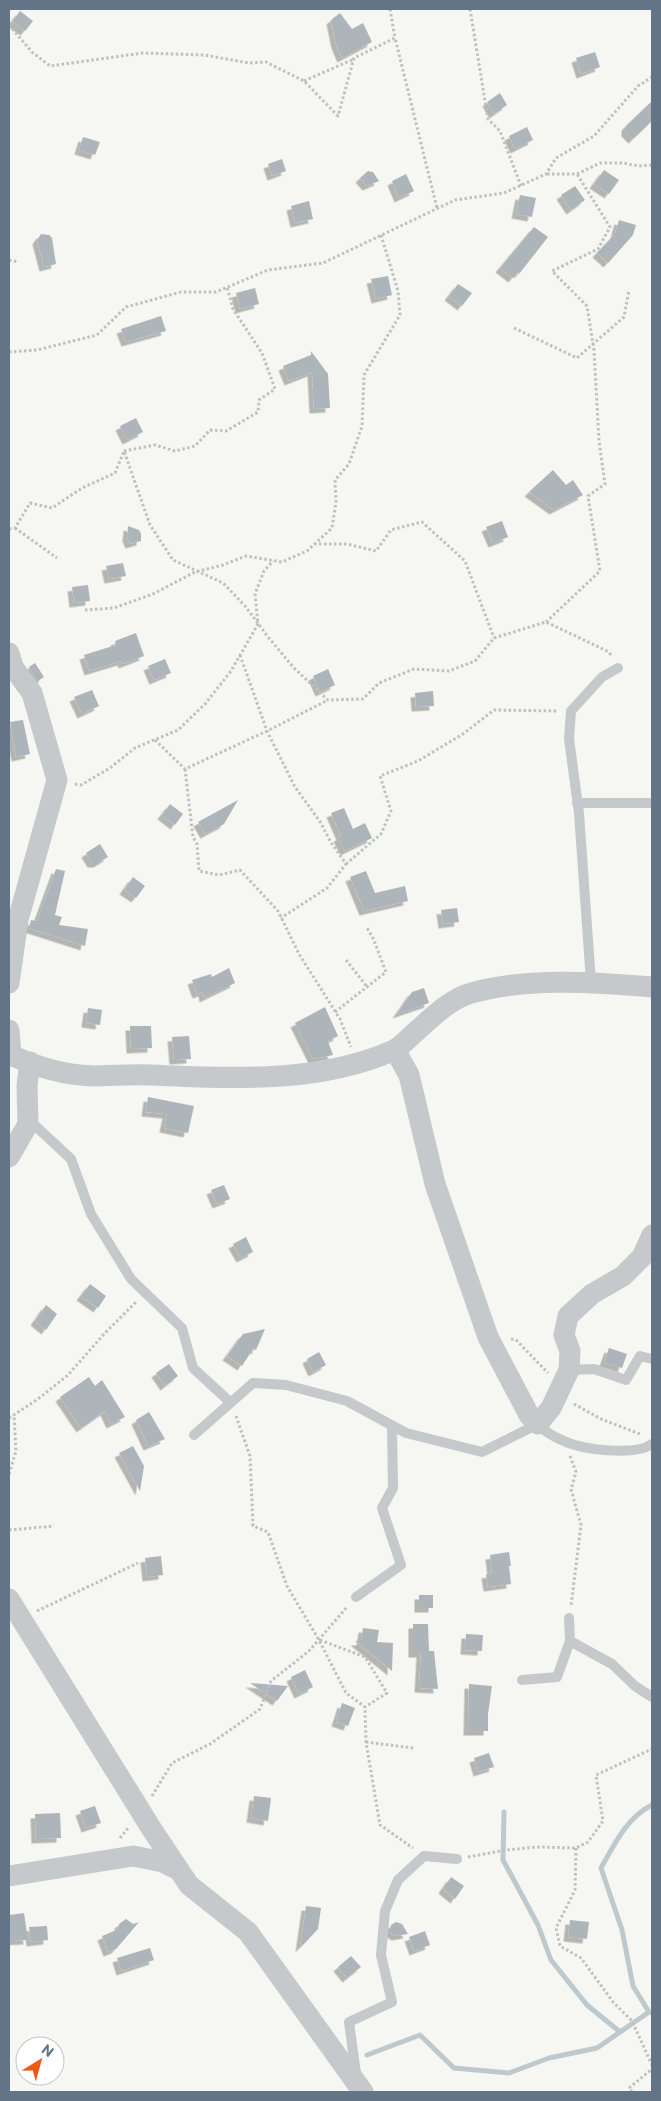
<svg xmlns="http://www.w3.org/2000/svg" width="661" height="2101" font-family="Commissioner,sans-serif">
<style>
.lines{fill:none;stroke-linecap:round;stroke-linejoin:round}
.stream{stroke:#bec9ce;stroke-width:5}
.building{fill:#adb5bb;filter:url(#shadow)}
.path{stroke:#bec1c3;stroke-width:3;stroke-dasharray:2.5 2.5;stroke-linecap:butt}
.lane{stroke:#c5c9cc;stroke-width:10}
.street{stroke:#c5c9cc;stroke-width:21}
</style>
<defs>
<filter id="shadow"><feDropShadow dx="-4.5" dy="4.5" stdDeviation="0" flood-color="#0004"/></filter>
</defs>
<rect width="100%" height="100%" fill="#f6f6f2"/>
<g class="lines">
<path class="stream" d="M 504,1812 L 503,1860 L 538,1925 L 551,1960 L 587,2005 L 620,2032
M 649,2012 L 633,1986 L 622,1930 L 601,1868 C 614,1845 627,1817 652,1805
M 367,2055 L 420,2035 L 454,2068 L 509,2073 L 549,2058 L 597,2048 L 649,2012 L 652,2013"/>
</g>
<path class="building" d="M 20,11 L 33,21 L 25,31 L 12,22 Z
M 340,13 L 352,29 L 363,23 L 372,42 L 342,58 L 336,44 L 331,20 Z
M 595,52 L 600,67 L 581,74 L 576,58 Z
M 500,93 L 507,105 L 494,114 L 487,102 Z
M 652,101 L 652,121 L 633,139 L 626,132 L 626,126 Z
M 527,127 L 533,140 L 515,149 L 509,136 Z
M 83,137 L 100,142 L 95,155 L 79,150 Z
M 282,159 L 286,171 L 272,176 L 268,164 Z
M 604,170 L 619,180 L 609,194 L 594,184 Z
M 368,171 L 373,172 L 379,181 L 367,186 L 360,178 Z
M 406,174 L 414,191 L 399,198 L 392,181 Z
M 575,186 L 585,200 L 571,210 L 561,195 Z
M 520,195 L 536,198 L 532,217 L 516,214 Z
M 309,201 L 313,219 L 295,223 L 291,206 Z
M 619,220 L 636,225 L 633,235 L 608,263 L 597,253 L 615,234 Z
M 534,227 L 548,237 L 519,274 L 518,272 L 513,278 L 500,268 Z
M 41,234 L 49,235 L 52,238 L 56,264 L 44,267 L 37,240 Z
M 388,276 L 392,295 L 376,299 L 371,279 Z
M 458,284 L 472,293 L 462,306 L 449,296 Z
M 255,288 L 259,304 L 240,309 L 236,293 Z
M 161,316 L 166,331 L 126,342 L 121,329 Z
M 311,351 L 328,374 L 330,408 L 314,409 L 312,372 L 289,381 L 283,366 L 311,355 Z
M 136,418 L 143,432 L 127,440 L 120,426 Z
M 553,470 L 566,485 L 573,480 L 583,495 L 554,510 L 529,492 Z
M 502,521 L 508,537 L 493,543 L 486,527 Z
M 128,526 L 139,530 L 141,534 L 141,541 L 130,544 L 127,537 Z
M 123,563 L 126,576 L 109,579 L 106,566 Z
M 88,585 L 90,601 L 74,603 L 72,587 Z
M 136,633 L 144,656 L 123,664 L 122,661 L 89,671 L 84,655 L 116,645 L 115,641 Z
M 165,659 L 171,673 L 154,680 L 148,666 Z
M 35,663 L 44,677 L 38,681 L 29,667 Z
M 328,669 L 335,685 L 320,692 L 313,676 Z
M 92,690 L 99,706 L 82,714 L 74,697 Z
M 433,691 L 434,706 L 416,707 L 415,693 Z
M 23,720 L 30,754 L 16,757 L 10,722 Z
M 238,800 L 224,824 L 205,834 L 198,822 Z
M 170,804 L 183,814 L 175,825 L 162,815 Z
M 344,808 L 353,829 L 365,823 L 372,838 L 345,851 L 338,837 L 341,836 L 331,813 Z
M 100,844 L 108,857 L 98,863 L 92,863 L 86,853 Z
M 56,869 L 65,871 L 55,915 L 62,917 L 59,925 L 88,929 L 85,946 L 29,928 L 31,920 L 37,921 Z
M 366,871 L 375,893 L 405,886 L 408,901 L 364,911 L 350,877 Z
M 133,877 L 145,886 L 136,898 L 124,890 Z
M 457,908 L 459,922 L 443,924 L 441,910 Z
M 229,968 L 235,983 L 204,998 L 203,992 L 197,994 L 192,980 L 211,974 L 212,977 Z
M 424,988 L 429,1003 L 397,1014 L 412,992 Z
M 325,1007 L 338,1036 L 328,1041 L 333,1055 L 313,1059 L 295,1023 Z
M 88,1008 L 102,1010 L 100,1025 L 86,1023 Z
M 130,1026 L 151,1026 L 152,1048 L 131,1049 Z
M 189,1036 L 191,1059 L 174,1060 L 172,1037 Z
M 148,1097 L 194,1106 L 188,1133 L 164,1128 L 167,1114 L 146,1112 Z
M 224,1185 L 230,1199 L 217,1204 L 211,1190 Z
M 246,1237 L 253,1252 L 241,1258 L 233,1244 Z
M 90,1284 L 106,1296 L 98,1308 L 81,1296 Z
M 46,1305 L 57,1314 L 46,1330 L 35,1321 Z
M 265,1329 L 256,1350 L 253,1349 L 242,1366 L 227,1356 L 243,1334 Z
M 609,1348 L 627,1354 L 622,1368 L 604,1362 Z
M 319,1352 L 326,1365 L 313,1372 L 307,1359 Z
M 169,1364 L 178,1376 L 165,1386 L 156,1373 Z
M 89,1377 L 95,1386 L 102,1380 L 125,1417 L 111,1424 L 105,1411 L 81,1428 L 60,1397 Z
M 149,1412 L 165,1439 L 148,1446 L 136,1420 Z
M 133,1446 L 144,1466 L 140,1491 L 119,1453 Z
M 509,1552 L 511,1566 L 509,1566 L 511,1584 L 488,1587 L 486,1574 L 492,1573 L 490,1555 Z
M 161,1556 L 163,1575 L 147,1577 L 145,1558 Z
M 419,1595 L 433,1595 L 433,1608 L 419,1608 Z
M 413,1624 L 428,1624 L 429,1651 L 434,1651 L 438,1689 L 419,1688 L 421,1653 L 413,1653 Z
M 363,1628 L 379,1630 L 377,1642 L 393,1643 L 392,1671 L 355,1641 L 361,1641 Z
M 466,1634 L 483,1635 L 482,1651 L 465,1650 Z
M 305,1670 L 313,1687 L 299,1694 L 291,1677 Z
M 250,1683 L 288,1686 L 277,1701 Z
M 469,1684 L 492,1686 L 488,1714 L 488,1731 L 468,1731 Z
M 342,1703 L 355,1708 L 348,1726 L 336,1722 Z
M 489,1753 L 494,1767 L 478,1772 L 474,1758 Z
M 254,1796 L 271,1798 L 268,1821 L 251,1818 Z
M 95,1806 L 101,1823 L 86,1828 L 80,1811 Z
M 60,1813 L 61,1838 L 36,1839 L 35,1814 Z
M 451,1877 L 464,1886 L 455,1899 L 443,1889 Z
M 306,1906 L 321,1908 L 318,1929 L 300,1948 Z
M 24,1913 L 28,1940 L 9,1941 L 9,1915 Z
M 126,1919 L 133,1924 L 139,1922 L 116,1949 L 108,1952 L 102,1936 L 119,1929 L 119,1924 Z
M 570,1920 L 589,1922 L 587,1939 L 568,1937 Z
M 396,1922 L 402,1924 L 408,1934 L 396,1936 L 390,1932 L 391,1925 Z
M 47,1926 L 48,1940 L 31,1942 L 29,1927 Z
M 425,1931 L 430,1945 L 414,1951 L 409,1937 Z
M 150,1948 L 154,1960 L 121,1971 L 117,1958 Z
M 351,1956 L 361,1967 L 347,1978 L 338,1967 Z"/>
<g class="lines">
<path class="path" d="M 390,9 L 395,38
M 470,9 L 488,119 L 500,131 L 521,186
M 9,25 L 32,52 L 50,66 L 143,53 L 204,55 L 249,63 L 266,62 L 304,81 L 338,116 L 354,58 L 395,38 L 437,208
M 304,81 L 354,59
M 547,174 L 577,174 L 600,163 L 623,163 L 639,166 L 652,165
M 9,260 L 18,262
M 514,328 L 577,358 L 624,317 L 629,290
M 9,352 L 37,350 L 97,335 L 126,307 L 181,292 L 216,292 L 268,270 L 323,263 L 455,200 L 504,193 L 546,174 L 556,158 L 594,136 L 638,86 L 652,77
M 124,451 L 155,445 L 175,451 L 195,446 L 210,430 L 226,431 L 258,412 L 259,400 L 275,389 L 262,353 L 233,309 L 227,287
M 15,528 L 57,558
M 9,529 L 15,528 L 30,503 L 52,508 L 82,488 L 115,473 L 124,451 L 150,525 L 173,560 L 223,583 L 246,607 L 268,637 L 294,668 L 328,700 L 363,699 L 379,683 L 414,669 L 449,671 L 475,661 L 494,638 L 546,622 L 609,652 L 612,657
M 314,544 L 347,544 L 376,551 L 391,530 L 422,522 L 465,561 L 494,638
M 85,610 L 114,608 L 153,594 L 195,572 L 223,565 L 246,556 L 282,562 L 307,551 L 332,528 L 336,502 L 335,480 L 349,464 L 362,426 L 364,375 L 400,315 L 398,291 L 381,235
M 546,622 L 600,571 L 588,496 L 605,484 L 599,441 L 594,350 L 587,306 L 552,271 L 598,249 L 610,227 L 577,174
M 240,655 L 267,731 L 295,787 L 321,823 L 330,841 L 346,864 L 327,888 L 281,918
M 155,740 L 185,769 L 267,731 L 328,700
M 185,769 L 193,837 L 197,844 L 199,871 L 219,875 L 240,870 L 278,911 L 299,954 L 340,1019 L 351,1047
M 75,784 L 81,785 L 110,768 L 135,748 L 178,730 L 205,704 L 231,671 L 258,624 L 255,594 L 264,571 L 273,561
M 346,864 L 381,834 L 391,811 L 380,776 L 418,761 L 463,734 L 494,710 L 558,711
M 346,960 L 368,988
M 335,1012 L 386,972 L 373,938 L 366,926
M 511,1339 L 516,1340 L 548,1373
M 574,1404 L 601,1419 L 640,1434
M 236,1416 L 250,1456 L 253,1526 L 268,1532 L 287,1586 L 319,1640 L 346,1693 L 365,1707 L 366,1742 L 380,1825 L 413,1848
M 9,1418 L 38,1399 L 68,1375 L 104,1334 L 137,1301
M 570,1456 L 576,1472 L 571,1489 L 581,1525 L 571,1606
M 9,1474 L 16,1451 L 14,1415
M 9,1530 L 54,1526
M 37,1611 L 138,1563
M 320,1640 L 365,1657 L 387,1693 L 365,1707
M 366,1742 L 413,1748
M 152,1796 L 172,1763 L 210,1744 L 260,1709 L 271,1681 L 309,1651 L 347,1607
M 120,1838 L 129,1827
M 576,1848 L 575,1890 L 556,1928 L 560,1946 L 581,1958 L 613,2002 L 632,2021 L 652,2065
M 468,1857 L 506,1850 L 538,1847 L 576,1848 L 588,1842 L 603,1821 L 596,1775 L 652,1749
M 632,2092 L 629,2088 L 652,2069"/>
<path class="lane" d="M 577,803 L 652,803
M 591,982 L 579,813 L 569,739 L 571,711 L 602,677 L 618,668
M 28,1119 L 71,1159 L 91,1214 L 131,1279 L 182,1328 L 193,1368 L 230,1402
M 569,1370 L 594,1369 L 626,1380 L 640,1356 L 652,1359
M 194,1435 L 253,1383 L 286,1385 L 347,1401 L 406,1433 L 482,1452 L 538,1424 C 544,1431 554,1437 564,1441 C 583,1450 635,1456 652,1444
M 356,1597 L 401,1565 L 382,1508 L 393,1488 L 392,1427
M 569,1618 L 570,1641
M 522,1680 L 557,1677 L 570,1641 L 612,1664 L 635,1686 L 652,1697
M 356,2074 L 349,2022 L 392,2002 L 381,1955 L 385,1911 L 398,1880 L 424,1856 L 457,1859"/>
<path class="street" d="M 9,653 L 13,667 L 32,693 L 57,780 L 18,920 L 9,983
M 9,1030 L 11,1055
M 395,1050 L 409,1075 L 435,1184 L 488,1337 L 529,1415 L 538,1424 L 551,1408 L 569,1370 L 570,1351 L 564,1335 L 568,1316 L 592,1294 L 623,1276 L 642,1257 L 652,1235
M 9,1054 C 34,1066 65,1075 93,1076 C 112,1076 131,1074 150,1075 C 231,1078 316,1084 392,1051 C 399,1048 405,1042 410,1037 C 426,1023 447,1001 468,994 C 524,977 594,982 652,987
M 9,1157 L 28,1124 L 27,1086 L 30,1062
M 9,1599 L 151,1828 L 189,1885 L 248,1932 L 363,2092
M 9,1876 L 133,1856 L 163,1862 L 179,1870"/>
</g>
<rect width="661" height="2101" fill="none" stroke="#627486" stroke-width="20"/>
<g transform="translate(40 2061) rotate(37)"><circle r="24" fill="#ffffff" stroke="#c0c7cf"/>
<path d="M0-4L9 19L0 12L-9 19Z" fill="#f15917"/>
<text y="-8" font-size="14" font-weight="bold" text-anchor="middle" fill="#627486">N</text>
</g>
</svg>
